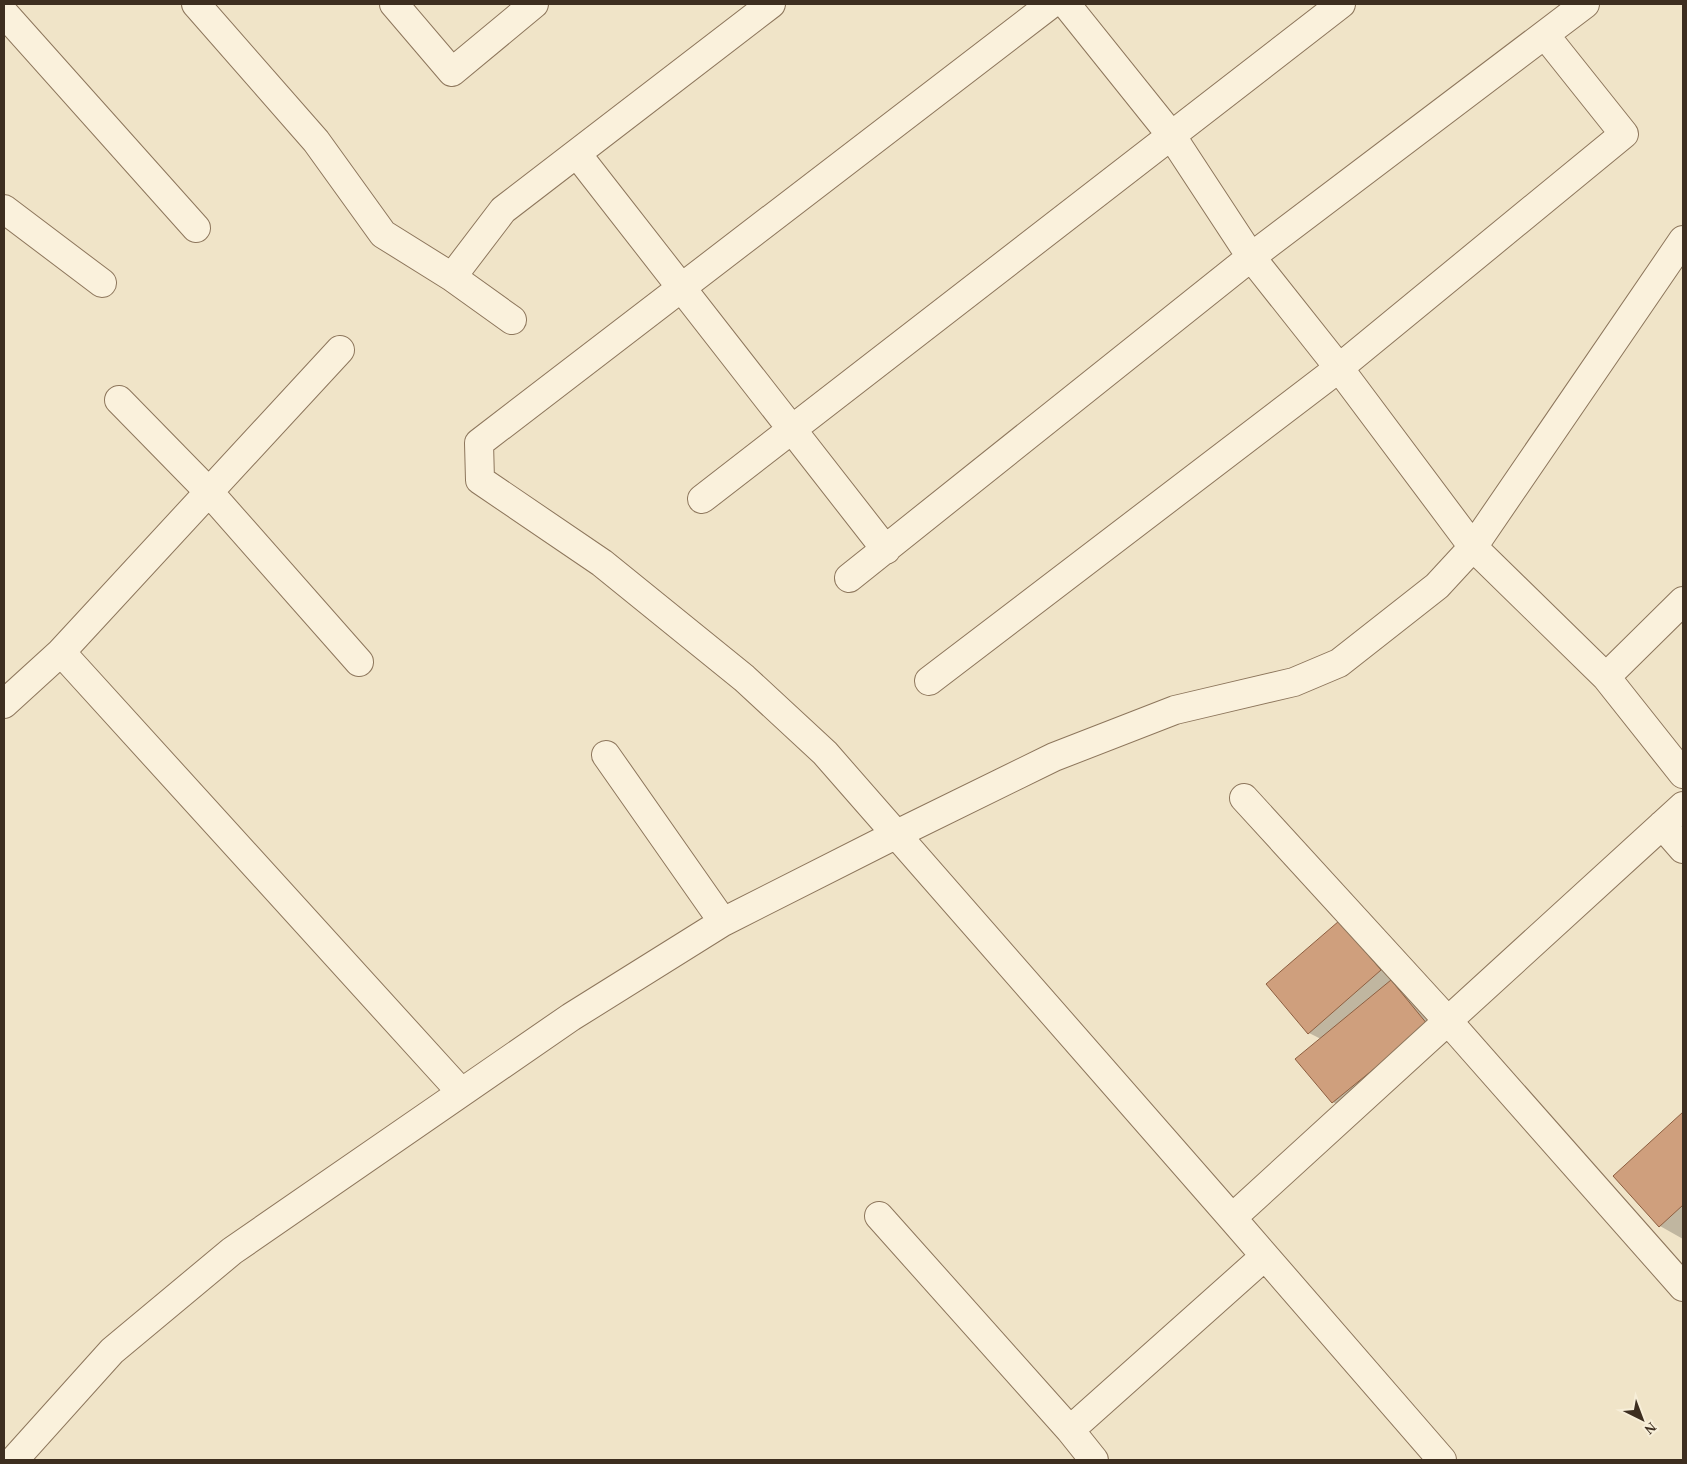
<svg xmlns="http://www.w3.org/2000/svg" width="1687" height="1464" font-family="Georgia,serif">
<style>
.shadow{fill:#0003}
.building{fill:#cf9f7d;stroke:#8d5f41}
.lines{fill:none;stroke-linecap:round;stroke-linejoin:round}
.minor-casing{stroke:#8d765c;stroke-width:30}
.minor{stroke:#faf1dc;stroke-width:28}
</style>
<rect width="100%" height="100%" fill="#f0e4c8"/>
<path class="shadow" d="M 1340,923 L 1451,1039 L 1356,1116 L 1333,1102 L 1321,1039 L 1309,1033 Z
M 1683,1114 L 1683,1239 L 1660,1226 L 1615,1176 Z"/>
<path class="building" d="M 1339,921 L 1381,970 L 1308,1034 L 1266,984 Z
M 1391,980 L 1428,1025 L 1332,1103 L 1295,1059 Z
M 1683,1112 L 1683,1205 L 1659,1227 L 1613,1176 Z"/>
<g class="lines">
<g class="minor-casing">
<path id="minor" d="M 196,4 L 316,141 L 383,234 L 452,277 L 512,320
M 394,4 L 452,72 L 534,4
M 1051,4 L 479,443 L 480,480 L 602,563 L 744,678 L 825,753 L 1232,1218 L 1442,1460
M 1066,4 L 1171,135 L 1251,257 L 1339,368 L 1473,547 L 1606,677 L 1683,774
M 4,13 L 196,228
M 577,154 L 886,550
M 4,209 L 102,283
M 452,277 L 503,210 L 771,4
M 340,350 L 61,652 L 461,1092
M 119,400 L 209,492 L 359,662
M 702,499 L 1341,4
M 849,578 L 1251,257 L 1585,4
M 1606,677 L 1683,601
M 929,681 L 1339,368 L 1624,134 L 1545,35
M 4,704 L 61,652
M 606,755 L 723,922
M 1244,798 L 1448,1021 L 1683,1287
M 1662,825 L 1683,849
M 879,1216 L 1070,1430 L 1265,1256
M 1232,1218 L 1683,806
M 1070,1430 L 1094,1460
M 14,1460 L 112,1351 L 232,1251 L 571,1017 L 723,922 L 897,834 L 1054,757 L 1175,710 L 1294,682 L 1339,663 L 1437,586 L 1473,547 L 1683,240"/>
</g>
<use href="#minor" class="minor"/>
</g>
<rect width="1687" height="1464" fill="none" stroke="#3d2e20" stroke-width="10"/>
<g transform="translate(1642 1419) rotate(138)" stroke="#f7eed8" stroke-width="4" paint-order="stroke">
<path d="M0-4L9 19L0 12L-9 19Z" fill="#3d2e20"/>
<text y="-8" font-size="14" font-weight="bold" text-anchor="middle" fill="#3d2e20">N</text>
</g>
</svg>
